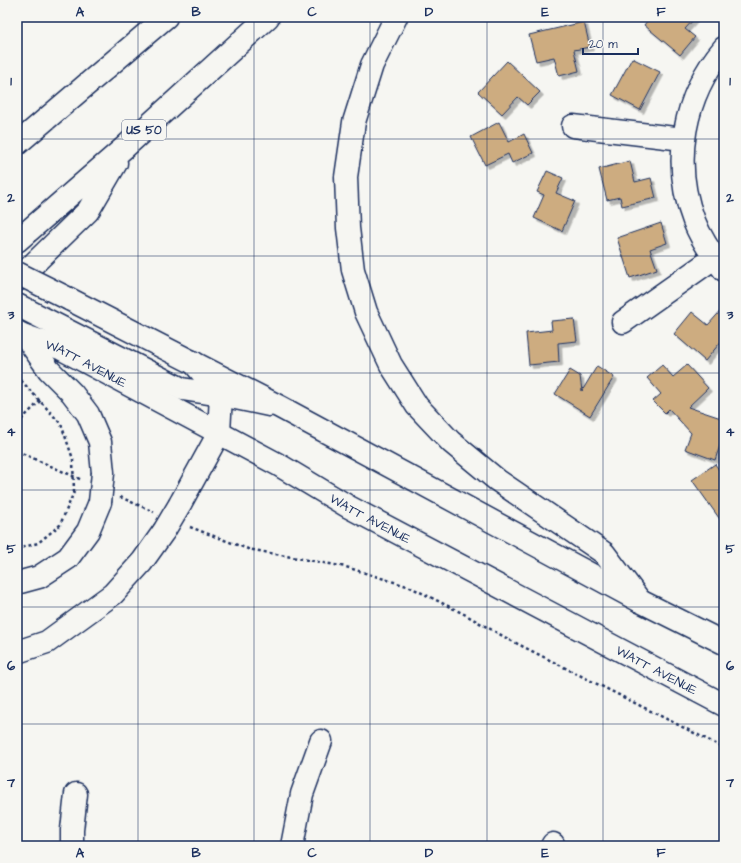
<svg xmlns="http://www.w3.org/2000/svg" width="741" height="863" font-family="'Architects Daughter',sans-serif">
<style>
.building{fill:#cdac80;stroke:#1b2f5e;filter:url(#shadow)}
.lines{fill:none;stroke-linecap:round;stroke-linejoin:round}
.minor-casing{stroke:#1b2f5e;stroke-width:25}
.major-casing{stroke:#1b2f5e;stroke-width:25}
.highway-casing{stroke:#1b2f5e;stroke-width:25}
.path{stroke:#1b2f5e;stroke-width:2.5;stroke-dasharray:3 3;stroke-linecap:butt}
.minor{stroke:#f6f6f2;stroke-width:22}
.major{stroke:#f6f6f2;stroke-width:22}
.highway{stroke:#f6f6f2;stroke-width:22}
.major-bridge-casing{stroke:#1b2f5e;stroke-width:25;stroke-linecap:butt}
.highway-bridge-casing{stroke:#1b2f5e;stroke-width:25;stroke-linecap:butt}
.path-bridge{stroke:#1b2f5e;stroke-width:2.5;stroke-dasharray:3 3;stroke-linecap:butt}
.major-bridge{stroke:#f6f6f2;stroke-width:22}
.highway-bridge{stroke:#f6f6f2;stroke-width:22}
.grid{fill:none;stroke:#1b2f5e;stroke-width:1;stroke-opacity:0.55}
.labels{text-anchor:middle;stroke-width:4;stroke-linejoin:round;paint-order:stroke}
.shield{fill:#f6f6f2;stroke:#5d6b8a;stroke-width:1}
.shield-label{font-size:12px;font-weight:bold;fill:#1b2f5e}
.street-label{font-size:13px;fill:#1b2f5e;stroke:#f6f6f2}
.neatline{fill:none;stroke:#1b2f5e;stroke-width:1.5}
.grid-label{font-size:13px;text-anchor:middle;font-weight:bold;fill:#1b2f5e}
</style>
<defs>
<filter id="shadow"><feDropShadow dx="3.5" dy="3.5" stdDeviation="0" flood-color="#0004"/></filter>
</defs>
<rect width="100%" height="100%" fill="#f6f6f2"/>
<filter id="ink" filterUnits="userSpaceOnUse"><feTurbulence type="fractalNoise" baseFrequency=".025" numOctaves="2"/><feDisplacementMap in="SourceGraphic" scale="8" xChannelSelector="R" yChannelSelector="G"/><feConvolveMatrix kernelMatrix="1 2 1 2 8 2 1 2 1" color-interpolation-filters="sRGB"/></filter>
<g filter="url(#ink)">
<path class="building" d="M 650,17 L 696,17 L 685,29 L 695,37 L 680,55 L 644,25 Z
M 584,22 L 590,47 L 574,50 L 579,71 L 559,76 L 554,57 L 536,61 L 529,35 Z
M 632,58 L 660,72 L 640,110 L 612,95 Z
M 507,61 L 540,92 L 527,105 L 518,97 L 502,114 L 478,92 Z
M 499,122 L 509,142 L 524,134 L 533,153 L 512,163 L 508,154 L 485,165 L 471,137 Z
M 630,161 L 635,182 L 651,178 L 656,198 L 622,206 L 620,197 L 607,200 L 599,169 Z
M 547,171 L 563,178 L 556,193 L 575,201 L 562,231 L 534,218 L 544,195 L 537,192 Z
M 661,223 L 667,243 L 650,249 L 657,269 L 630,278 L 617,238 Z
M 724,307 L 724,338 L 705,361 L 674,334 L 692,312 L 708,325 Z
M 574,319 L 577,341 L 558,343 L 559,362 L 529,365 L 526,333 L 552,330 L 551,321 Z
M 662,365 L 673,377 L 687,365 L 708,388 L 688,407 L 724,419 L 724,434 L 715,460 L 685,449 L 691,433 L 669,409 L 665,413 L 653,401 L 661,394 L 647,378 Z
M 597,366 L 614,377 L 590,416 L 555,394 L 570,370 L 580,376 L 582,391 Z
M 715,464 L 724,477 L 724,525 L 692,480 Z"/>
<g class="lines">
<g class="minor-casing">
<path id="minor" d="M 724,48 C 684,95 671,162 694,221 C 701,239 712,255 724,270
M 573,126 L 683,139
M 17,305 L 182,389 L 221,395 L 269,405
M 623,322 L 714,258
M 72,846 L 72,830 L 76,794
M 292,846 L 302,794 L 321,741
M 552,846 L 553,844"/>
</g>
<g class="major-casing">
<g id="major">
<path d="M 69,299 L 280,407 L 640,601 L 724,643"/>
<path id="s1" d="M 17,332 L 25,336 L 60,348 L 279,465 L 349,507 L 724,705"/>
</g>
</g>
<g class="highway-casing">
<path id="highway" d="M 396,17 L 372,65 L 354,122 L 346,177 L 348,228 L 353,270 L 366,312 L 391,365 L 417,406 L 451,442 L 497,480 L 604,553 L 640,601
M 17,144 L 166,17
M 17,241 L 125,147 L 268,17
M 17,280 L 88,211 L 116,163
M 25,336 L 49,370 L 72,393 L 88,414 L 100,442 L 103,473
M 180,504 L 219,433 L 221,395 L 193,362
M 17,583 L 39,577 L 68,558 L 88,531 L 100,502
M 17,652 L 47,642 L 113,594 L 142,562 L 164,531"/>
</g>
<path class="path" d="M 17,376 L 61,424 L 73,459
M 17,424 L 41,400
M 17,451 L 82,480
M 120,497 L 154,512
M 190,527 L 248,549 L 346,567 L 410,587 L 464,614 L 508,639 L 724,748
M 17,549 L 38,543 L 60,525 L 74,492"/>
<use href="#minor" class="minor"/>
<use href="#major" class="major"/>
<use href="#highway" class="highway"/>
<g class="major-bridge-casing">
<path id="major-bridge" d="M 17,273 L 69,299"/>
</g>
<g class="highway-bridge-casing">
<path id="highway-bridge" d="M 100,502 L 103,473
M 164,531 L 180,504"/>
</g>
<path class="path-bridge" d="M 73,459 L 74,492"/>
<use href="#major-bridge" class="major-bridge"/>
<use href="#highway-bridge" class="highway-bridge"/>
</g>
</g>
<path class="grid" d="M 138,17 L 138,846M 254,17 L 254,846M 370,17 L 370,846M 487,17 L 487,846M 603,17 L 603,846M 17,139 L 724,139M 17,256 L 724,256M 17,373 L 724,373M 17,490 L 724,490M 17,607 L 724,607M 17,724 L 724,724"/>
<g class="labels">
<rect class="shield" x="122" y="120" width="44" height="20" rx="3"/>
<g class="shield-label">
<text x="144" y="134">US 50</text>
</g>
<g class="street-label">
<text dy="5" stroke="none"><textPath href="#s1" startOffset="76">WATT AVENUE</textPath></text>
<text dy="5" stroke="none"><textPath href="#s1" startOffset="400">WATT AVENUE</textPath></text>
<text dy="5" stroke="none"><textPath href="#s1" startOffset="724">WATT AVENUE</textPath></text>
</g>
</g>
<rect width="741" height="863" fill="none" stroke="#f6f6f2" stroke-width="44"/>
<path d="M583 48v6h55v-6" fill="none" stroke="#1b2f5e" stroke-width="2"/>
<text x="589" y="48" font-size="12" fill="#1b2f5e" stroke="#f6f6f2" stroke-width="3" paint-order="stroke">20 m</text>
<rect x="22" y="22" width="697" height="819" class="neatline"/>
<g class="grid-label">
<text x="80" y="16">A</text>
<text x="196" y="16">B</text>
<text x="312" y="16">C</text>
<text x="429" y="16">D</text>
<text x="545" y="16">E</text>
<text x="661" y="16">F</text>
<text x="11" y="85">1</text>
<text x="730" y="85">1</text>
<text x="11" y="202">2</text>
<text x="730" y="202">2</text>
<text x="11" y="319">3</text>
<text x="730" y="319">3</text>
<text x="11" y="436">4</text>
<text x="730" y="436">4</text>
<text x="11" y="553">5</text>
<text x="730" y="553">5</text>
<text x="11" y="670">6</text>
<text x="730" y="670">6</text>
<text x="11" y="787">7</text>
<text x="730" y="787">7</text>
<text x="80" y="857">A</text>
<text x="196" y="857">B</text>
<text x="312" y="857">C</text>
<text x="429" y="857">D</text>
<text x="545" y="857">E</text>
<text x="661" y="857">F</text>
</g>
</svg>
